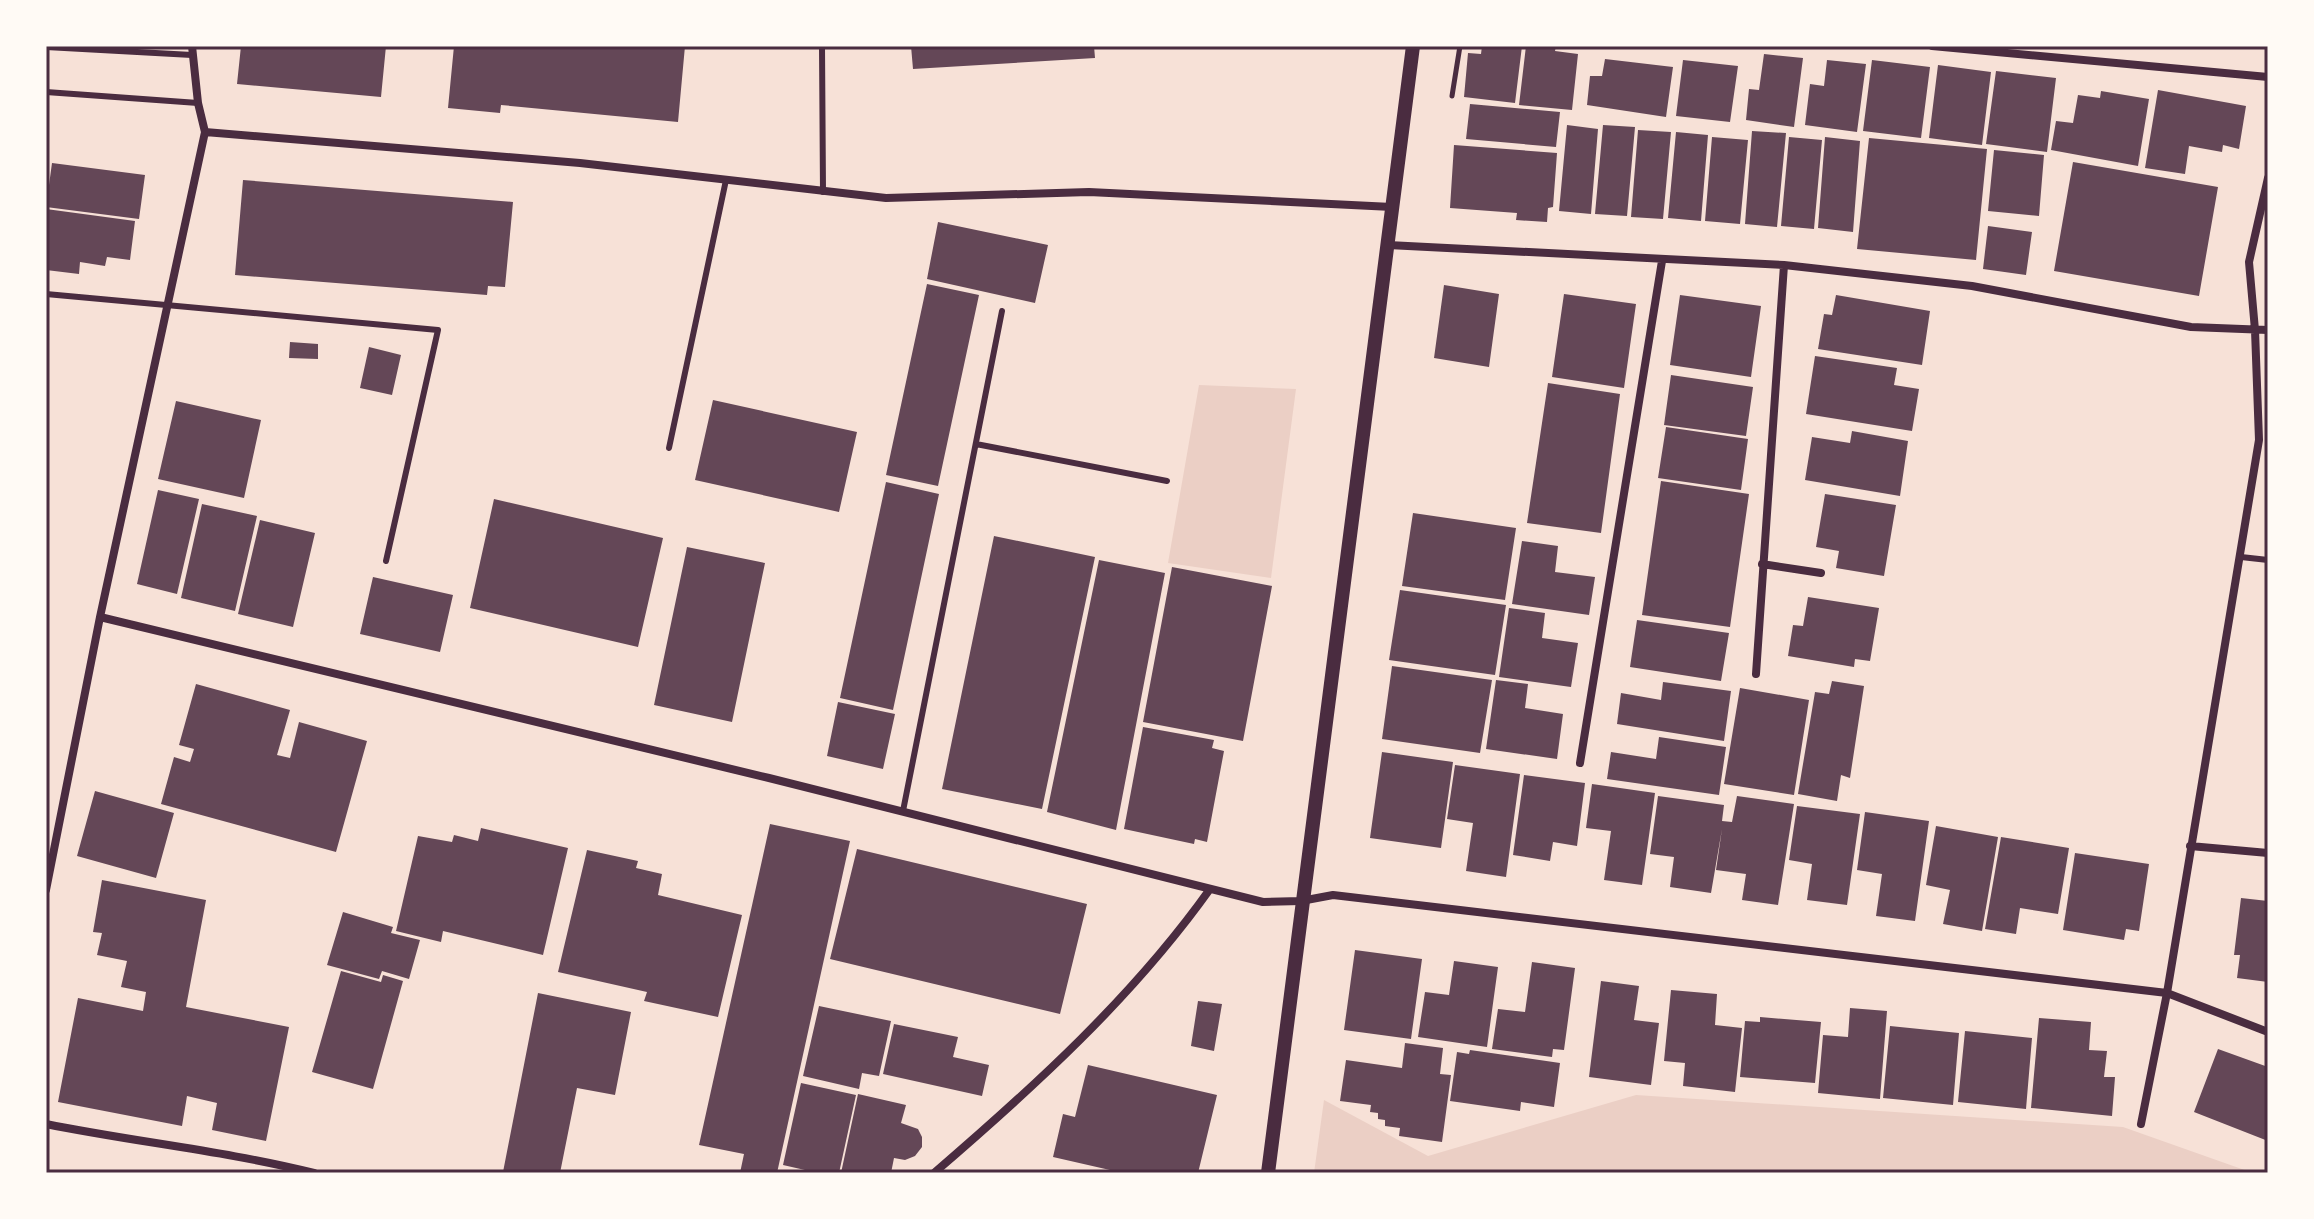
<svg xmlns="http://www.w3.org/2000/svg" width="2314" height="1219" font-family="'Archivo Narrow',sans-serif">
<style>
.green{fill:#ebcfc5}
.building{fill:#644757}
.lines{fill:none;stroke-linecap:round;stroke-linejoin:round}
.path{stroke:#4a2c40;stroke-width:5}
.service{stroke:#4a2c40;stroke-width:6}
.minor{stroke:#4a2c40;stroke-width:8}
.tertiary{stroke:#4a2c40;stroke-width:14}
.neatline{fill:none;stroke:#4a2c40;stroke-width:3}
</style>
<rect width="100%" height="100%" fill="#f7e1d7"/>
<path class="green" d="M 1199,385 L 1296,389 L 1271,578 L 1168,563 Z
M 1636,1095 L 2123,1127 L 2253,1173 L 1314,1173 L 1324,1100 L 1428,1156 Z"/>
<path class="building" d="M 241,46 L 386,46 L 381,97 L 237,84 Z
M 454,46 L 685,46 L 678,122 L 501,105 L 500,113 L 448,108 Z
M 911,46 L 1094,46 L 1095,58 L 913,69 Z
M 1482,46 L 1522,46 L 1515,103 L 1464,97 L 1468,53 L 1481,54 Z
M 1526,46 L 1556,46 L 1555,51 L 1578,54 L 1572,110 L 1519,105 Z
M 1764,54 L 1803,58 L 1794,127 L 1746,120 L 1749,89 L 1759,90 Z
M 1605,59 L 1673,67 L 1666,117 L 1587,105 L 1590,76 L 1602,76 Z
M 1683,60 L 1738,66 L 1730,122 L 1676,116 Z
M 1827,60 L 1866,64 L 1857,132 L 1805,125 L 1810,84 L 1824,86 Z
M 1872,60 L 1930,67 L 1921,138 L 1863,131 Z
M 1938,65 L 1991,72 L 1982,145 L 1929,138 Z
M 1996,71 L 2056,78 L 2047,152 L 1986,144 Z
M 2158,90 L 2246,106 L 2239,149 L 2223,145 L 2222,152 L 2189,146 L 2185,174 L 2145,168 Z
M 2101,91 L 2149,99 L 2138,166 L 2051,150 L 2056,121 L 2073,123 L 2078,95 L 2100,98 Z
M 1470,104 L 1560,112 L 1556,147 L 1466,139 Z
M 1567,125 L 1598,129 L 1591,214 L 1559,211 Z
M 1603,125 L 1635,127 L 1627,216 L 1595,214 Z
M 1638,130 L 1671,132 L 1663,219 L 1631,217 Z
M 1752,131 L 1786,133 L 1777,227 L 1745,224 Z
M 1676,132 L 1708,135 L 1701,221 L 1668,218 Z
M 1712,137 L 1748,140 L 1740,224 L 1705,221 Z
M 1789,137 L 1822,140 L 1814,229 L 1781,226 Z
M 1825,137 L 1860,141 L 1853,232 L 1818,228 Z
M 1869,138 L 1987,149 L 1976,260 L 1857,249 Z
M 1454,145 L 1557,153 L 1553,207 L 1548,208 L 1547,222 L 1516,220 L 1517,213 L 1450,208 Z
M 1994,150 L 2044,155 L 2039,216 L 1988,211 Z
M 2073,162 L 2218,187 L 2199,296 L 2054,271 Z
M 52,163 L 145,175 L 139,219 L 46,207 Z
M 243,180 L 513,202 L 505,287 L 488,286 L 487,295 L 235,275 Z
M 46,209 L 135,221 L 130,260 L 107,257 L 105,266 L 80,262 L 79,274 L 46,270 Z
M 938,222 L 1048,245 L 1035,303 L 927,279 Z
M 1988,226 L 2032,232 L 2026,275 L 1983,269 Z
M 927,284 L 979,295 L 938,486 L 886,475 Z
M 1444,285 L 1499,294 L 1489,367 L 1434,358 Z
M 1564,294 L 1636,304 L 1624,388 L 1552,377 Z
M 1680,295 L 1761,306 L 1751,377 L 1670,365 Z
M 1836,295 L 1930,311 L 1922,365 L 1818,349 L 1824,314 L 1832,315 Z
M 290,342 L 318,344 L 318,359 L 289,358 Z
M 369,347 L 401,355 L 392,395 L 360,388 Z
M 1815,356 L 1897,368 L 1894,385 L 1919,389 L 1912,431 L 1806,414 Z
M 1671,375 L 1753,387 L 1746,436 L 1664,425 Z
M 1548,383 L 1620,394 L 1601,533 L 1527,523 Z
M 713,400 L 857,432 L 839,512 L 695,480 Z
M 176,401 L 261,420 L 244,498 L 158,479 Z
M 1666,427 L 1748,439 L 1741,490 L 1658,478 Z
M 1852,431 L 1908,441 L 1900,496 L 1805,480 L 1812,437 L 1850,443 Z
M 1661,481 L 1749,494 L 1730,627 L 1642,615 Z
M 886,482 L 939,494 L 893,710 L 840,698 Z
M 158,490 L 199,499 L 177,594 L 137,584 Z
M 1825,494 L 1896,505 L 1884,576 L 1836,568 L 1839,551 L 1816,547 Z
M 494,499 L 663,538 L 638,647 L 470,608 Z
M 202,504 L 257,516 L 235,611 L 181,598 Z
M 1413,513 L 1516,528 L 1505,600 L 1402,586 Z
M 260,520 L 315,533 L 293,627 L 238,614 Z
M 994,536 L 1095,557 L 1042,809 L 942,789 Z
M 1522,541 L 1558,546 L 1555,572 L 1595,577 L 1589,615 L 1512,604 Z
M 687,547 L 765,563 L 732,722 L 654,705 Z
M 1099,560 L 1165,573 L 1116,830 L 1047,812 Z
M 1172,567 L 1272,586 L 1243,741 L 1143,722 Z
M 373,577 L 453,595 L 440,652 L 360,634 Z
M 1400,590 L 1506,605 L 1495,675 L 1389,660 Z
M 1808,597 L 1879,608 L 1870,661 L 1855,659 L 1854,667 L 1788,656 L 1793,625 L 1803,626 Z
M 1509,608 L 1545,613 L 1542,638 L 1578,643 L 1571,687 L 1499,677 Z
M 1637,620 L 1729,633 L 1721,681 L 1630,667 Z
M 1392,666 L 1492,680 L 1480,753 L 1382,739 Z
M 1496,680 L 1528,684 L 1525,708 L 1563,714 L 1557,759 L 1486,749 Z
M 1832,681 L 1864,686 L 1850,778 L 1841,775 L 1837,801 L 1798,794 L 1815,692 L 1829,694 Z
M 1663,682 L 1731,691 L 1724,741 L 1617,724 L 1621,693 L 1661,700 Z
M 196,684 L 290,710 L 277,755 L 290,758 L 299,722 L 367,741 L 336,852 L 161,804 L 174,757 L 190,762 L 194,749 L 179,745 Z
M 1740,688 L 1809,700 L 1794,795 L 1724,784 Z
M 838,702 L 895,714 L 883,769 L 827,756 Z
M 1143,727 L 1214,740 L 1212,748 L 1224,751 L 1207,842 L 1195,839 L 1194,844 L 1124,829 Z
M 1659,737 L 1726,747 L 1719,795 L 1607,779 L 1611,752 L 1656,759 Z
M 1382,752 L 1453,762 L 1441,848 L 1370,838 Z
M 1455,765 L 1520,774 L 1506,877 L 1466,871 L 1473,823 L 1447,819 Z
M 1524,775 L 1585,783 L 1577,846 L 1553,842 L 1550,861 L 1513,855 Z
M 1592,784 L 1655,793 L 1642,885 L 1604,880 L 1611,831 L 1586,828 Z
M 95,791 L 174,813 L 156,878 L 77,856 Z
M 1658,796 L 1724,805 L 1722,821 L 1732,822 L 1737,796 L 1794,804 L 1778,905 L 1742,900 L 1746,874 L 1716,870 L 1722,829 L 1711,893 L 1670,887 L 1674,857 L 1650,854 Z
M 1797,806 L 1860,814 L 1847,905 L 1807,900 L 1812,864 L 1789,860 Z
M 1865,812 L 1929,821 L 1915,921 L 1876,916 L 1882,874 L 1857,870 Z
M 770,824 L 850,841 L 777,1173 L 740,1173 L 744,1154 L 699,1145 Z
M 1936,826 L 1998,837 L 1982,931 L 1943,924 L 1950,890 L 1926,885 Z
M 481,828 L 568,848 L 543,955 L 443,931 L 441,942 L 396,931 L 418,836 L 452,842 L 454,835 L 478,841 Z
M 2001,837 L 2069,848 L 2058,914 L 2020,908 L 2016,934 L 1985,929 Z
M 857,849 L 1087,904 L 1060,1014 L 830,959 Z
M 587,850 L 638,861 L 636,868 L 662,874 L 658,895 L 742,915 L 718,1017 L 644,1001 L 647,992 L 558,972 Z
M 2075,853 L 2149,864 L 2139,931 L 2126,929 L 2124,940 L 2063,930 Z
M 102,880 L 206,900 L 186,1007 L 289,1027 L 266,1141 L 212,1130 L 217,1103 L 187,1096 L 182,1126 L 58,1102 L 78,998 L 143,1011 L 146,992 L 121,987 L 127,961 L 97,955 L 102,933 L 93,932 Z
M 2241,898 L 2268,901 L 2268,982 L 2237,978 L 2240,955 L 2234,955 Z
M 343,912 L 393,927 L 391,933 L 420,940 L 409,979 L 382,971 L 379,979 L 327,965 Z
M 1355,950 L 1422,959 L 1411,1039 L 1344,1030 Z
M 1454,961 L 1498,967 L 1487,1047 L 1418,1037 L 1425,992 L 1449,995 Z
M 1532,962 L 1575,968 L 1564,1050 L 1553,1049 L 1552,1057 L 1492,1049 L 1498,1009 L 1525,1012 Z
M 341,971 L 381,982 L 383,975 L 403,981 L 373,1089 L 312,1072 Z
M 1601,981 L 1639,986 L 1634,1020 L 1659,1023 L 1651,1085 L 1589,1077 Z
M 1671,990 L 1717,994 L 1715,1025 L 1742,1028 L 1735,1092 L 1683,1086 L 1685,1063 L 1664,1061 Z
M 538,993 L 631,1012 L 615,1095 L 577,1088 L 560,1173 L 508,1173 L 503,1172 Z
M 1198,1001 L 1222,1004 L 1214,1051 L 1191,1046 Z
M 819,1006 L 891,1021 L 879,1076 L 862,1073 L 859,1089 L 803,1076 Z
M 1850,1008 L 1887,1011 L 1880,1099 L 1818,1093 L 1823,1035 L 1848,1037 Z
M 1760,1017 L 1821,1022 L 1815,1083 L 1740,1077 L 1745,1021 L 1760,1022 Z
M 2039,1018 L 2091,1022 L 2089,1050 L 2107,1051 L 2104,1077 L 2115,1077 L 2112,1116 L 2031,1108 Z
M 894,1024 L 958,1037 L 953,1057 L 989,1065 L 982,1096 L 883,1074 Z
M 1890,1026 L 1959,1033 L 1953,1105 L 1883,1098 Z
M 1965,1031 L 2032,1038 L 2026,1109 L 1958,1102 Z
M 1405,1043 L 1443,1048 L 1440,1074 L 1451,1075 L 1442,1142 L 1399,1136 L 1400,1128 L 1385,1126 L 1385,1120 L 1378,1119 L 1378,1113 L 1370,1112 L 1371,1105 L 1340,1101 L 1346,1060 L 1402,1068 Z
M 2218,1049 L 2268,1067 L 2268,1141 L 2194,1112 Z
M 1470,1050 L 1560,1063 L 1554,1107 L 1521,1102 L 1520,1111 L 1450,1101 L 1457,1052 L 1469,1054 Z
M 1088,1065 L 1217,1095 L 1198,1173 L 1123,1173 L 1053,1157 L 1063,1114 L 1075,1117 Z
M 801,1083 L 856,1095 L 839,1173 L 823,1171 L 818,1173 L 783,1165 Z
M 858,1094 L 906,1105 L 901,1123 L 918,1129 L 922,1137 L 922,1147 L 915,1156 L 905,1160 L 894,1158 L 891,1173 L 841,1173 Z"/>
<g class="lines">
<path class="path" d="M 1452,96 L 1460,46"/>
<path class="service" d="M 822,46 L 823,192
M 46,47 L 192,55
M 46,92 L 198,103
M 46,294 L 438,330 L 386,561
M 976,444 L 1167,481
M 669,448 L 726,180
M 2241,557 L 2268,560
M 903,811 L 1002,311"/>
<path class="minor" d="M 1932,46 L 2268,77
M 205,132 L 580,163 L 886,198 L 1089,192 L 1392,207
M 1388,245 L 1784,265 L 1972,286 L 2191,327 L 2268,330
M 1762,564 L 1821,573
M 100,617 L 769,778 L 1263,902 L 1301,901 L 1333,895 L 2167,993 L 2268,1032
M 1756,674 L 1784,265
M 1580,763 L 1662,261
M 2190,846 L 2268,853
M 46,890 L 100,617 L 205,132 L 198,103 L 192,46
M 46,1124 C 135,1142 226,1151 314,1173
M 2141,1124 L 2167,993 L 2259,440 L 2255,330 L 2249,262 L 2268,178
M 934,1173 C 1034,1087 1133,997 1210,889"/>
<path class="tertiary" d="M 1268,1173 L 1413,46"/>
</g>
<rect width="2314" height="1219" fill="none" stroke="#fffaf5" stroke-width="96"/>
<rect x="48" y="48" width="2218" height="1123" class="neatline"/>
</svg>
